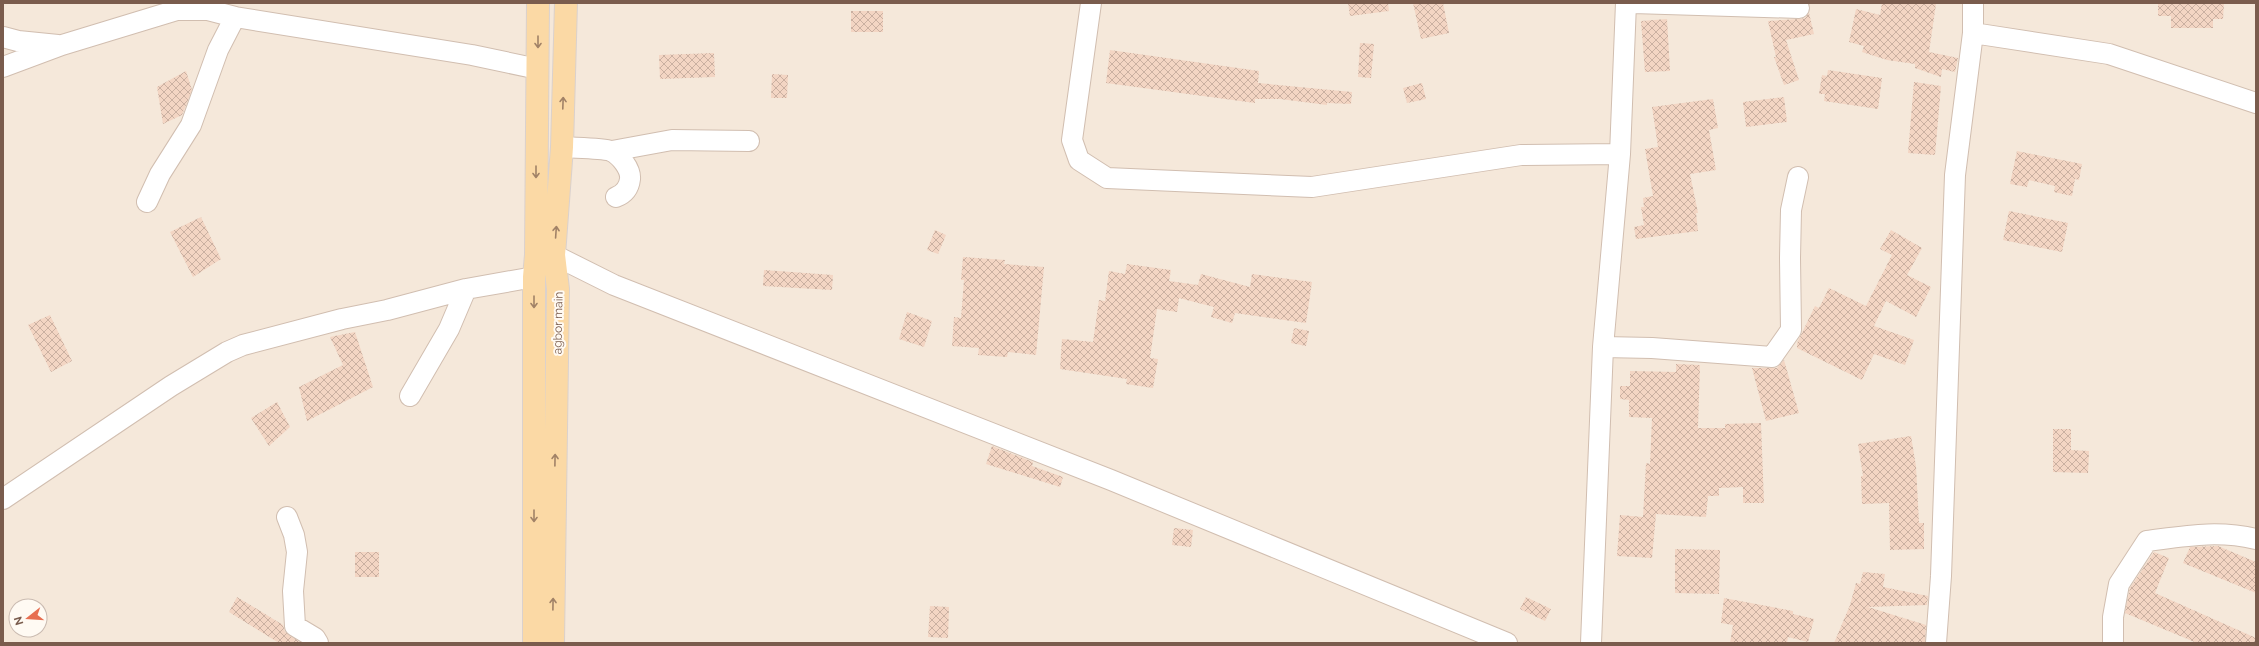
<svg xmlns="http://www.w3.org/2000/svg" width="2259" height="646" font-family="Raleway,sans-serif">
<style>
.residential{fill:#f5e8da;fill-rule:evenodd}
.building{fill:url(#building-cross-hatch)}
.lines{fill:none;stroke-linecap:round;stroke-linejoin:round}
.minor-casing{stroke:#d1beb0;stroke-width:22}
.major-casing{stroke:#dad1cd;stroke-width:24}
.minor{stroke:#fff;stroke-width:20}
.major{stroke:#fbd9a5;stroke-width:22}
.oneway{stroke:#a18267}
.labels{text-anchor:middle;stroke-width:4;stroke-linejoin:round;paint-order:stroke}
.street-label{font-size:12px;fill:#7a5c4d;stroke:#fffaf3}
</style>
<defs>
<pattern id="building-cross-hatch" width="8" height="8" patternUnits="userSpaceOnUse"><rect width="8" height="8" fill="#f3d5c3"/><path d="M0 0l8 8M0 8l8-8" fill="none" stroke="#cab0a1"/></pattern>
</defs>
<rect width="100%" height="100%" fill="#fdf6ec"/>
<path class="residential" d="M 3,3 L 2256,3 L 2256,643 L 3,643 ZM 16,606 L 40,606 L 40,630 L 16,630 Z"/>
<path class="building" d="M 1348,3 L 1388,3 L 1389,11 L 1350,16 Z
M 1413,3 L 1443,3 L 1449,33 L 1421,39 Z
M 1882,3 L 1936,4 L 1929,52 L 1958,58 L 1955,72 L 1942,69 L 1941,77 L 1915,68 L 1915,64 L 1887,60 L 1862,52 L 1864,46 L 1849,42 L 1856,9 L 1880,15 Z
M 2158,3 L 2224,3 L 2223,19 L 2213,19 L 2213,28 L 2171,28 L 2171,16 L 2158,16 Z
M 851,11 L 883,11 L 883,32 L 851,32 Z
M 1809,13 L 1814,34 L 1786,40 L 1799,80 L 1784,85 L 1774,57 L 1776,57 L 1768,21 L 1799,19 L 1805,18 Z
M 1667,19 L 1670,71 L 1645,72 L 1641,21 Z
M 1360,43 L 1374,44 L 1371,78 L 1358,77 Z
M 1110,50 L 1259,71 L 1258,83 L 1352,92 L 1351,104 L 1327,103 L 1327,105 L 1280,99 L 1255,99 L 1255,103 L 1106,83 Z
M 714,53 L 715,77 L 660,79 L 659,55 Z
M 1828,70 L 1882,78 L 1878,109 L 1824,101 L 1825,94 L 1819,94 L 1822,75 L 1827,76 Z
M 186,71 L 192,90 L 182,115 L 163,124 L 157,87 Z
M 772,74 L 788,75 L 787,98 L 771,98 Z
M 1914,82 L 1941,86 L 1935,155 L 1908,153 Z
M 1422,83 L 1426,99 L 1407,103 L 1403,88 Z
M 1784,97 L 1787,122 L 1746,127 L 1743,102 Z
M 1713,99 L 1718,128 L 1709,130 L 1716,170 L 1690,174 L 1698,213 L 1696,213 L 1698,231 L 1636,239 L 1634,227 L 1644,225 L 1641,207 L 1644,207 L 1643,198 L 1653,196 L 1645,149 L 1658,147 L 1652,107 Z
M 2017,151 L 2082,164 L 2079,180 L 2075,179 L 2072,196 L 2054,192 L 2055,186 L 2029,180 L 2027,187 L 2010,184 Z
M 2009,211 L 2068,223 L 2062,252 L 2003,240 Z
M 201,217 L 221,259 L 193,277 L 170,232 Z
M 935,230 L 946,235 L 938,254 L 927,250 Z
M 1891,230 L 1922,248 L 1907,275 L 1931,287 L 1916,317 L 1886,301 L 1874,326 L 1914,340 L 1905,365 L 1874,354 L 1862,380 L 1797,348 L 1797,343 L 1815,306 L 1819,308 L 1829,288 L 1866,306 L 1892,255 L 1880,249 Z
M 963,257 L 1005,260 L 1004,264 L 1044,267 L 1036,355 L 1008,352 L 1007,357 L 978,355 L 979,348 L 952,346 L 954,317 L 961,318 L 964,280 L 961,280 Z
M 1127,264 L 1171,270 L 1169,281 L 1198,285 L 1201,274 L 1250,287 L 1252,274 L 1312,282 L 1306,323 L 1235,313 L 1232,323 L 1211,317 L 1214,307 L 1179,298 L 1177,312 L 1157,309 L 1150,358 L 1158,359 L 1153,388 L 1126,384 L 1127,379 L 1060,369 L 1062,339 L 1093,342 L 1099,300 L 1105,301 L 1109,271 L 1125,274 Z
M 764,270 L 833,275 L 832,290 L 763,286 Z
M 907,312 L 932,321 L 924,347 L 899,339 Z
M 50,315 L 72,361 L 51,372 L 28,325 Z
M 1294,328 L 1309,331 L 1306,346 L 1291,343 Z
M 355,332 L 373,387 L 307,421 L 299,387 L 343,365 L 330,337 Z
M 1784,360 L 1799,413 L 1766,421 L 1752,368 L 1777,368 Z
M 1676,364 L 1700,365 L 1698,428 L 1725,428 L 1725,424 L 1761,423 L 1764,503 L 1743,503 L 1743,487 L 1719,488 L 1719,496 L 1708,496 L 1706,517 L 1656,514 L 1652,558 L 1617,556 L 1620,515 L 1643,517 L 1646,463 L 1650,464 L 1652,418 L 1629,417 L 1629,400 L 1620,399 L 1620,386 L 1630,386 L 1630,371 L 1676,372 Z
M 277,402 L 290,427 L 269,446 L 251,418 Z
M 2053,429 L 2071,429 L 2071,450 L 2089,451 L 2088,473 L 2053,472 Z
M 1911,436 L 1916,466 L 1919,523 L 1924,523 L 1924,549 L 1890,550 L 1889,503 L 1862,504 L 1861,476 L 1863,476 L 1858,444 Z
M 992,446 L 1033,462 L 1032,466 L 1063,477 L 1060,487 L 986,464 Z
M 1174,528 L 1193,530 L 1191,547 L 1172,545 Z
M 2218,546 L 2256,562 L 2256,593 L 2183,563 L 2190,547 Z
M 1675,549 L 1720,550 L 1719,594 L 1675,593 Z
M 355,552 L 379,552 L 379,577 L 355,577 Z
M 2154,552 L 2169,558 L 2155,593 L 2256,638 L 2256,643 L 2197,643 L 2125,613 L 2130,588 Z
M 1863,572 L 1885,574 L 1883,587 L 1928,596 L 1927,605 L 1868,607 L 1926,625 L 1925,643 L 1834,643 L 1850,605 L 1856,583 L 1860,584 Z
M 237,597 L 283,625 L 285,632 L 301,643 L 279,643 L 229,612 Z
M 1526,597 L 1551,609 L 1545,621 L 1520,609 Z
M 1724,598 L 1793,611 L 1793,614 L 1814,619 L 1808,642 L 1788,637 L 1787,643 L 1730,643 L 1733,625 L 1721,623 Z
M 930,606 L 949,607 L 948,638 L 928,637 Z"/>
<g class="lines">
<g class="minor-casing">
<path id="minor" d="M 1091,3 L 1072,140 L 1079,160 L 1107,178 L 1312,187 L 1521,155 L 1620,154
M 1633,3 L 1799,8
M 1973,33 L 2109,54 L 2256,103
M 3,37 L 18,41 L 58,45
M 3,67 L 62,45 L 177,10 L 208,10 L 235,17
M 562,147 C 573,148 602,148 611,151 C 620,155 631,169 630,179 C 629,188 624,194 616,197
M 612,151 L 672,140 L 749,141
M 147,202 L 160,174 L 191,125 L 218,50 L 235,17 L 472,55 L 538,69
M 554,255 L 614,285 L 1111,480 L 1507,643
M 1603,347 L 1652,348 L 1772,357 L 1791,330 L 1790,258 L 1791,210 L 1798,177
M 410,396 L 449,329 L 466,289
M 3,499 L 171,386 L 227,352 L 243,345 L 342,319 L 387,310 L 466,289 L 534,277
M 287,517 L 294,535 L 297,552 L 293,591 L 295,626 L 315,638 L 318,643
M 1591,643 L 1603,347 L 1620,154 L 1626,3
M 1936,643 L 1941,576 L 1955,175 L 1973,33 L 1973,3
M 2113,643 L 2113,617 L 2119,584 L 2147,541 C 2186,536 2217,530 2256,539"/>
</g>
<g class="major-casing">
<path id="major" d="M 534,643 L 534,277 L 536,255 L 538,3
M 553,643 L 558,289 L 554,255 L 562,147 L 566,3"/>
</g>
<use href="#minor" class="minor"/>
<use href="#major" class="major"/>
</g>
<defs><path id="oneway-shaft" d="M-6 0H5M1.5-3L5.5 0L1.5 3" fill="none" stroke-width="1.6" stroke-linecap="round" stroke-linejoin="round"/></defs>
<g class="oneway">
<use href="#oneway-shaft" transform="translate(538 42) rotate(90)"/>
<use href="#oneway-shaft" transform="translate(563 103) rotate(-88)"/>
<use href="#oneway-shaft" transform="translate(536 172) rotate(90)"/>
<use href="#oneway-shaft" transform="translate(556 232) rotate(-86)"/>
<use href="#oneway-shaft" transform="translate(534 302) rotate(90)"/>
<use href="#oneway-shaft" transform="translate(555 460) rotate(-89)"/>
<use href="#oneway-shaft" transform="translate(534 516) rotate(90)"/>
<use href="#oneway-shaft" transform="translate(553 604) rotate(-89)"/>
</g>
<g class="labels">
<g class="street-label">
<text transform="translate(558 323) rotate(-89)" y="4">agbor main</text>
</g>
</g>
<rect width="2259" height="646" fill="none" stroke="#7a5c4d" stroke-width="8"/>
<g transform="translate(28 618) rotate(253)"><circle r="19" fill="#fffaf3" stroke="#cabbb1"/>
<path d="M0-3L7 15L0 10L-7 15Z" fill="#e76f51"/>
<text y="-6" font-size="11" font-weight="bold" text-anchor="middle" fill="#7a5c4d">N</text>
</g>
</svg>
